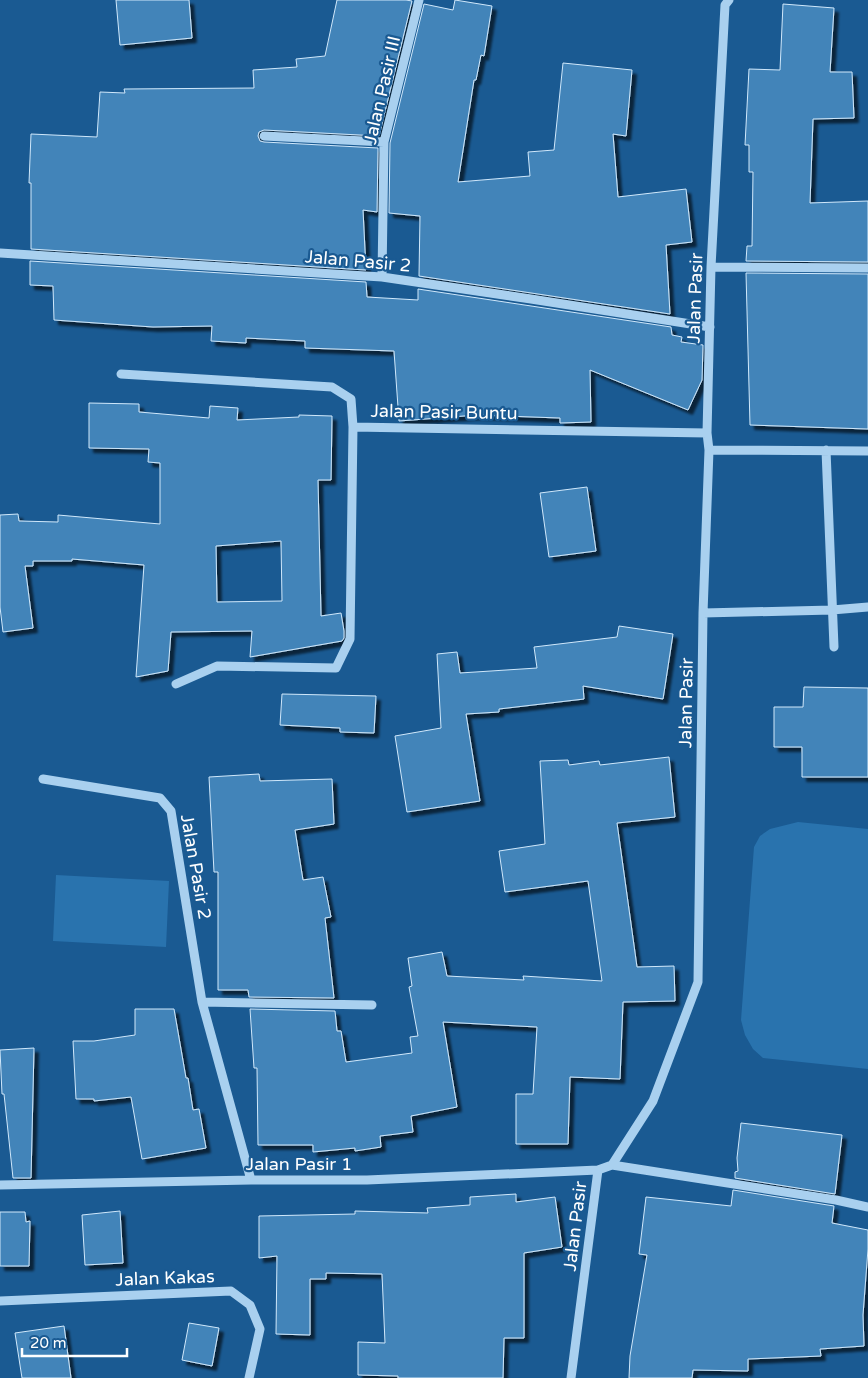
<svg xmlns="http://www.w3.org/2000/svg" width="868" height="1378" font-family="'Varela Round',sans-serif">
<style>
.green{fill:#2973ae}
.building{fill:#4284b9;stroke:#d0e8fb;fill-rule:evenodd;filter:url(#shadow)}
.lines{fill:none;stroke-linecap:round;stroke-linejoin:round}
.minor{stroke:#a9d0ef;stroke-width:9}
.labels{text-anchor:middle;stroke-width:4.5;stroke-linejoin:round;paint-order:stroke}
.street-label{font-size:18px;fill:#fff;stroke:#1a5a92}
</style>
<defs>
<filter id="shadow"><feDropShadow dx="4.5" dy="4.5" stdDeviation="1" flood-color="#0009"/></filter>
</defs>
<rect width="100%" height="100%" fill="#1a5a92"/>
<path class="green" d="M 798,822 L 868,829 L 868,1069 L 763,1058 L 753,1049 L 745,1035 L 741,1020 L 754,847 L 760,836 L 770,829 Z
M 56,875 L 169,881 L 166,947 L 53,941 Z"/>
<path class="building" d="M 116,0 L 189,0 L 192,38 L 120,45 Z
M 337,0 L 406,0 L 412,1 L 379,136 L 264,130 L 259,132 L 258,136 L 260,141 L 264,142 L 378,148 L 377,212 L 363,210 L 366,270 L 31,249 L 31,183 L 29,183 L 31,134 L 97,137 L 100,92 L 125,93 L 124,89 L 254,88 L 253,70 L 297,67 L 296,59 L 325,56 Z
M 455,0 L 492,6 L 484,56 L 481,55 L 476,80 L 474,80 L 458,182 L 530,176 L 528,152 L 554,150 L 563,63 L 632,70 L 626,136 L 613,134 L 618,197 L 686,189 L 692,242 L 666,245 L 670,314 L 419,276 L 420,216 L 389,213 L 390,143 L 424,4 L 453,10 Z
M 783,4 L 834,8 L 830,72 L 852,72 L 854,118 L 813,119 L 810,203 L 868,201 L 868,262 L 746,261 L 747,246 L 752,246 L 753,172 L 749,172 L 749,145 L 745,145 L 749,69 L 780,70 Z
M 30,261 L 366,282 L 367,297 L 418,300 L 418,289 L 671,327 L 672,335 L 682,337 L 681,342 L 703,345 L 702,380 L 688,410 L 590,370 L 591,422 L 560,423 L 560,418 L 477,415 L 399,421 L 394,351 L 305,348 L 305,341 L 246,338 L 246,343 L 211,341 L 212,326 L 153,327 L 54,320 L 53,286 L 30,285 Z
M 746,273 L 868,274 L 868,429 L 750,425 Z
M 89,403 L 139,404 L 139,412 L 209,418 L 210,406 L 238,408 L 237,420 L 299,417 L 299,415 L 332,416 L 331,480 L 318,480 L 321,616 L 341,613 L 344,631 L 344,638 L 342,641 L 250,657 L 252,631 L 171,632 L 168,671 L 136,677 L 144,565 L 72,559 L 72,561 L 33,561 L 33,566 L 25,566 L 33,628 L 3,632 L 0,607 L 0,515 L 18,514 L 19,521 L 58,522 L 58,515 L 160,524 L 160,463 L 148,462 L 149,449 L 89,448 ZM 281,541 L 282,601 L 217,602 L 216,546 Z
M 587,487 L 596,551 L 549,557 L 540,493 Z
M 619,626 L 673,634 L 663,699 L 583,686 L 584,699 L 499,709 L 499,712 L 466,714 L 480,801 L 407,812 L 395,736 L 441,728 L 437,654 L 457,652 L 460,673 L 537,668 L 534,647 L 617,637 Z
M 804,687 L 868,688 L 868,777 L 802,777 L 802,747 L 774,747 L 774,707 L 803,707 Z
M 282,694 L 376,696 L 374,733 L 340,732 L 340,728 L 280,725 Z
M 669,757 L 675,817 L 617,823 L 637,967 L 674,966 L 675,1001 L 623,1002 L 620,1079 L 570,1077 L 568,1144 L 516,1144 L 516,1094 L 533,1094 L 537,1027 L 443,1022 L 457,1107 L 411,1116 L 413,1132 L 380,1136 L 381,1147 L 355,1151 L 355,1148 L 313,1152 L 313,1145 L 258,1145 L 257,1068 L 254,1068 L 250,1009 L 335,1011 L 337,1031 L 341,1031 L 346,1062 L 412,1053 L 410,1037 L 418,1036 L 409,987 L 412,986 L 408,958 L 442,952 L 447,976 L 524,980 L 523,976 L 602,981 L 588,881 L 505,892 L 499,851 L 545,844 L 540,761 L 568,760 L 569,765 L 599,761 L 600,765 Z
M 259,774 L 260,781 L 332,779 L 334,824 L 295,830 L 303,880 L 323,877 L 331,917 L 325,918 L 334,998 L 249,997 L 248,990 L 218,990 L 218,872 L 214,872 L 209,777 Z
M 135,1009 L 174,1009 L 186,1078 L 188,1078 L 193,1110 L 199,1109 L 206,1148 L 142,1159 L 131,1097 L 94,1101 L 94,1099 L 76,1099 L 73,1041 L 94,1041 L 135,1035 Z
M 34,1048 L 31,1178 L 13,1178 L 4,1094 L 2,1094 L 0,1050 Z
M 741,1123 L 842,1135 L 835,1194 L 735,1178 L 735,1172 L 738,1171 L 737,1158 Z
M 733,1190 L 834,1206 L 832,1223 L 868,1230 L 868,1249 L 863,1315 L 864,1346 L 820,1349 L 821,1356 L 748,1359 L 748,1371 L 693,1370 L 692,1378 L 629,1378 L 630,1356 L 647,1255 L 639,1254 L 646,1197 L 731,1206 Z
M 516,1194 L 516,1202 L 555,1197 L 562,1247 L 524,1253 L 524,1338 L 504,1338 L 503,1378 L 398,1378 L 398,1376 L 358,1375 L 358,1342 L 385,1343 L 382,1274 L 326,1273 L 326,1279 L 310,1279 L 310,1335 L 276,1334 L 277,1256 L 259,1258 L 259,1216 L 355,1214 L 355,1211 L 428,1213 L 427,1208 L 470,1205 L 470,1197 Z
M 120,1211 L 123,1263 L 85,1265 L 82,1215 Z
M 0,1212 L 25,1212 L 26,1222 L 30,1221 L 29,1266 L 0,1266 Z
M 189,1323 L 219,1328 L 212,1366 L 182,1360 Z
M 64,1326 L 71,1378 L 22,1378 L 15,1333 Z"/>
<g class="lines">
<path class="minor" d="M 264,136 L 384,142
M 0,253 L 382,277 L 531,299 L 710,327
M 711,267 L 868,268
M 382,277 L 384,142 L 419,0
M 121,374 L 332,387 L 351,399 L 353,427 L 707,433
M 709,450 L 868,451
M 826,450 L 834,647
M 703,613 L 832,610 L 868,607
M 176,684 L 217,666 L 336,668 L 350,639 L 353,427
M 43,779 L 160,798 L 171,811 L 202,1002 L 251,1180
M 202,1002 L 372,1005
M 612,1165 L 836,1200 L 868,1207
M 0,1185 L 251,1180 L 367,1180 L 598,1170 L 612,1165 L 653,1101 L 698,982 L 703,613 L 709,450 L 707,433 L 711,267 L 725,5 L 729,0
M 0,1301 L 231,1291 L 250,1305 L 260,1329 L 249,1378
M 571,1378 L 598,1170"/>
</g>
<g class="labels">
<g class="street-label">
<text transform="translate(382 90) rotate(-77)" y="6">Jalan Pasir III</text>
<text transform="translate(358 261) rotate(5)" y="6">Jalan Pasir 2</text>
<text transform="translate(695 298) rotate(-88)" y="6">Jalan Pasir</text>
<text transform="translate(444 412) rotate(1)" y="6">Jalan Pasir Buntu</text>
<text transform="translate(686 703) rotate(-89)" y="6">Jalan Pasir</text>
<text transform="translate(196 867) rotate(80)" y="6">Jalan Pasir 2</text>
<text x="299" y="1170">Jalan Pasir 1</text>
<text transform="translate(575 1226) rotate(-83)" y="6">Jalan Pasir</text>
<text transform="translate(165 1278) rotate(-2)" y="6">Jalan Kakas</text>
</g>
</g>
<path d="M22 1348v8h105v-8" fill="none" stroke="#ffffff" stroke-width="2.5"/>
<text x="30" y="1348" font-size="15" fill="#ffffff" stroke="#1a5a92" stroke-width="4" paint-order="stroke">20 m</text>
</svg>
